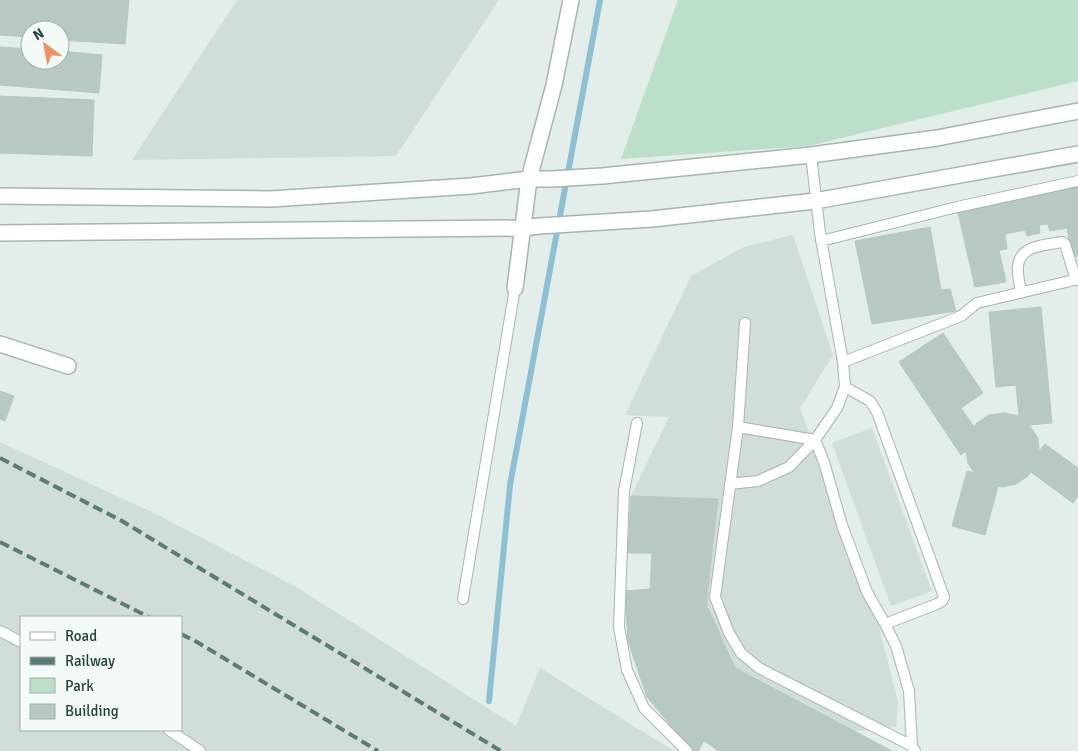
<svg xmlns="http://www.w3.org/2000/svg" width="1078" height="751" font-family="Signika,sans-serif">
<style>
.built{fill:#d1ddd9;fill-rule:evenodd}
.green{fill:#bcdfc9}
.lines{fill:none;stroke-linecap:round;stroke-linejoin:round}
.stream{stroke:#8bc1d3;stroke-width:6}
.building{fill:#b8c8c3;stroke:#b6c7c1}
.service-casing{stroke:#a6b5b2;stroke-width:12}
.minor-casing{stroke:#a6b5b2;stroke-width:18}
.service{stroke:#fff;stroke-width:10}
.minor{stroke:#fff;stroke-width:15}
.rail{stroke:#5d7a75;stroke-width:4;stroke-dasharray:10 5;stroke-linecap:butt}
</style>
<rect width="100%" height="100%" fill="#e3edea"/>
<path class="built" d="M 237,0 L 499,0 L 396,156 L 132,160 Z
M 793,235 L 833,355 L 800,408 L 873,603 L 898,703 L 896,727 L 855,731 L 735,668 L 707,606 L 707,597 L 718,499 L 631,496 L 669,417 L 625,415 L 691,276 L 744,247 Z
M 872,428 L 932,591 L 891,606 L 832,443 Z
M 0,442 L 156,514 L 298,588 L 516,726 L 540,668 L 674,751 L 0,751 ZM 21,617 L 181,617 L 181,730 L 21,730 Z"/>
<path class="green" d="M 678,0 L 1078,0 L 1078,81 L 808,146 L 621,159 Z"/>
<g class="lines">
<path class="stream" d="M 489,701 L 510,485 L 600,0"/>
</g>
<path class="building" d="M 0,0 L 129,0 L 125,44 L 60,40 L 60,30 L 30,30 L 30,37 L 0,35 Z
M 0,47 L 30,49 L 30,60 L 60,60 L 60,51 L 102,55 L 99,93 L 0,85 Z
M 0,96 L 94,100 L 92,156 L 0,153 Z
M 1078,186 L 1078,256 L 1072,258 L 1067,228 L 1050,231 L 1048,224 L 1039,225 L 1040,233 L 1027,236 L 1025,230 L 1005,234 L 1007,249 L 999,250 L 1006,282 L 975,287 L 957,208 Z
M 930,227 L 941,290 L 950,289 L 956,311 L 872,324 L 855,241 Z
M 1041,307 L 1052,423 L 1029,425 L 1038,438 L 1039,451 L 1045,444 L 1078,468 L 1078,496 L 1073,503 L 1031,472 L 1028,476 L 1016,484 L 1002,487 L 998,486 L 985,535 L 952,526 L 967,471 L 974,473 L 968,463 L 966,451 L 961,455 L 899,362 L 943,333 L 983,393 L 961,408 L 974,427 L 977,423 L 989,415 L 1004,413 L 1019,416 L 1016,385 L 996,387 L 989,312 Z
M 0,391 L 14,396 L 5,421 L 0,419 Z
M 631,496 L 718,499 L 707,597 L 707,606 L 735,668 L 892,751 L 719,751 L 704,741 L 698,751 L 692,751 L 647,697 L 628,641 L 625,591 L 650,589 L 652,553 L 628,553 Z"/>
<g class="lines">
<g class="service-casing">
<path id="service" d="M 821,241 L 957,207 L 1078,181
M 1021,293 C 1020,285 1017,274 1018,266 C 1020,245 1046,245 1062,242 L 1065,244 L 1076,280
M 843,362 L 961,316 L 977,303 L 1078,279
M 845,387 L 870,401 L 877,412 L 944,597 L 942,601 L 937,604 L 885,624
M 637,423 L 624,491 L 619,627 L 627,670 L 644,708 L 687,751
M 738,427 L 745,323
M 730,484 L 758,481 L 789,467 L 815,440 L 837,408 L 845,387 L 843,362 L 820,233 L 811,155
M 463,599 L 515,288
M 0,631 L 21,642
M 169,730 L 200,751
M 912,746 L 909,691 L 896,646 L 885,624 L 867,592 L 842,525 L 824,462 L 815,440 L 738,427 L 715,597 L 729,633 L 741,653 L 759,668 L 912,746 L 915,751"/>
</g>
<g class="minor-casing">
<path id="minor" d="M 0,196 L 271,199 L 471,186 L 529,179 L 552,179 L 602,176 L 811,155 L 937,138 L 1078,111
M 0,233 L 523,228 L 539,226 L 652,219 L 815,201 L 1078,154
M 515,288 L 529,179 L 554,85 L 571,0
M 0,344 L 68,366"/>
</g>
<use href="#service" class="service"/>
<use href="#minor" class="minor"/>
<path class="rail" d="M 0,458 L 122,521 L 501,751
M 0,542 L 149,617
M 181,634 L 197,642 L 378,751"/>
</g>
<rect x="20" y="616" width="162" height="115" fill="#f4faf7" stroke="#a0afab"/>
<rect x="30" y="632" width="25" height="8" fill="#ffffff" stroke="#a0afab"/>
<text x="65" y="641" font-size="15" fill="#233f3a">Road</text>
<rect x="30" y="657" width="25" height="8" fill="#5d7a75" stroke="#a0afab"/>
<text x="65" y="666" font-size="15" fill="#233f3a">Railway</text>
<rect x="30" y="678" width="25" height="15" fill="#bcdfc9" stroke="#a0afab"/>
<text x="65" y="691" font-size="15" fill="#233f3a">Park</text>
<rect x="30" y="704" width="25" height="15" fill="#b8c8c3" stroke="#a0afab"/>
<text x="65" y="716" font-size="15" fill="#233f3a">Building</text>
<g transform="translate(45 45) rotate(328)"><circle r="24" fill="#f4faf7" stroke="#a0afab"/>
<path d="M0-4L9 19L0 12L-9 19Z" fill="#f38f5b"/>
<text y="-8" font-size="14" font-weight="bold" text-anchor="middle" fill="#233f3a">N</text>
</g>
</svg>
